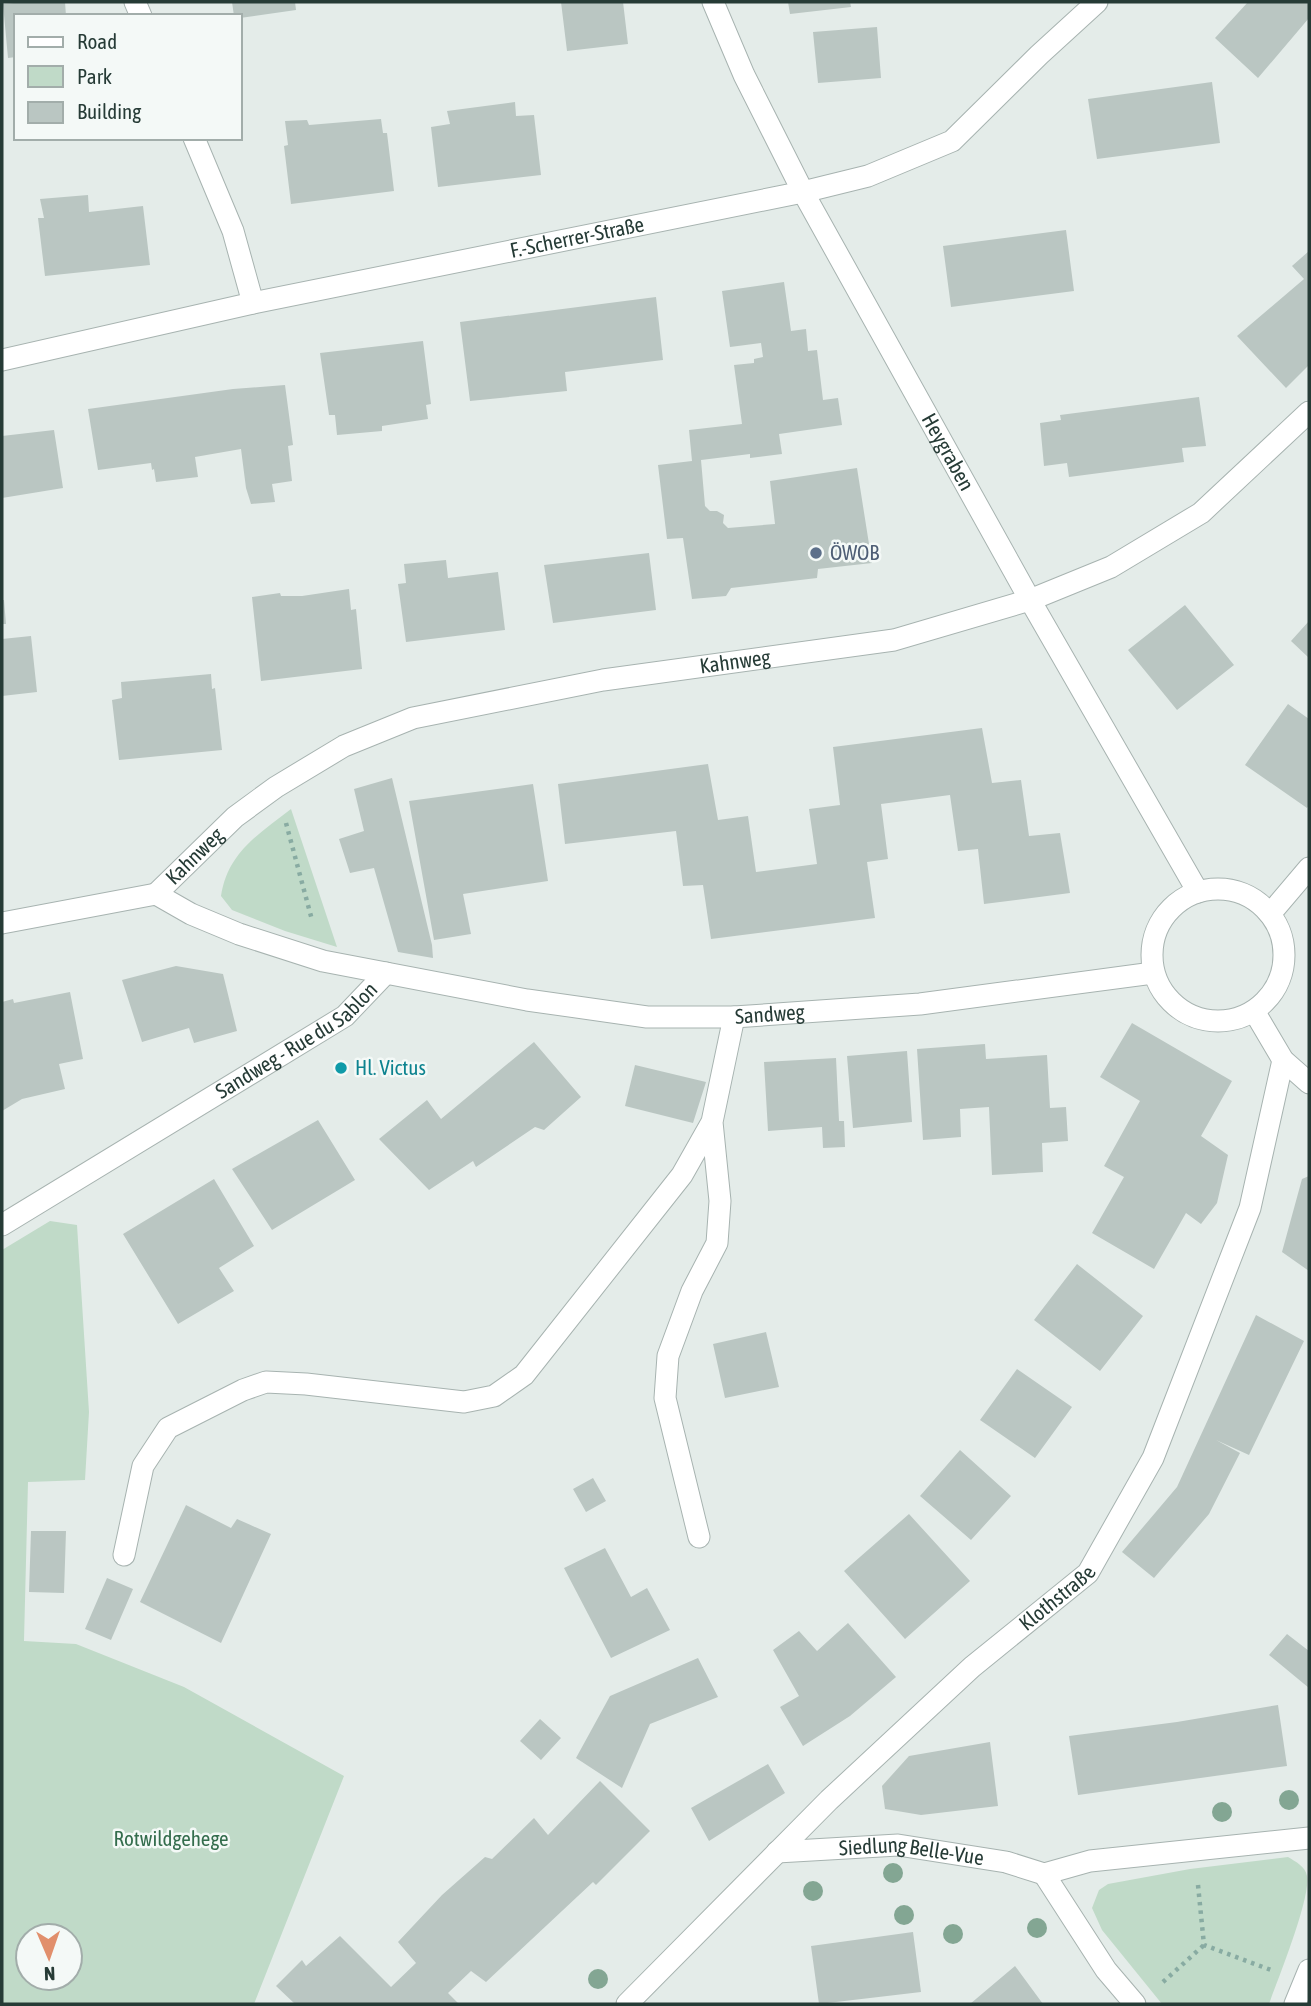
<svg xmlns="http://www.w3.org/2000/svg" width="1311" height="2006" font-family="'Asap Condensed',sans-serif">
<style>
.green{fill:#c0dac8;fill-rule:evenodd}
.building{fill:#bac6c2}
.lines{fill:none;stroke-linecap:round;stroke-linejoin:round}
.lane-casing{stroke:#a7b3b0;stroke-width:23}
.street-casing{stroke:#a7b3b0;stroke-width:23}
.path{stroke:#88aba2;stroke-width:4.5;stroke-dasharray:3.5 5;stroke-linecap:butt}
.lane{stroke:#fff;stroke-width:21}
.street{stroke:#fff;stroke-width:21}
.tree{fill:#83a693}
.service-dot{fill:#5c6f8a;stroke:#f4f9f7;stroke-width:2.5}
.culture-dot{fill:#0f9aa8;stroke:#f4f9f7;stroke-width:2.5}
.labels{text-anchor:middle;stroke-width:5;stroke-linejoin:round;paint-order:stroke}
.street-label{font-size:21px;fill:#263b36;stroke:#f4f9f7}
.service-label{font-size:21px;fill:#4e5e75;stroke:#f4f9f7;text-anchor:start}
.culture-label{font-size:21px;fill:#0d838f;stroke:#f4f9f7;text-anchor:start}
.park-label{font-size:21px;fill:#346d4d;stroke:#f4f9f7}
</style>
<rect width="100%" height="100%" fill="#e4ece9"/>
<path class="green" d="M 291,809 L 337,947 L 285,931 L 232,910 L 221,896 C 228,852 258,835 291,809 Z
M 50,1221 L 77,1225 L 89,1412 L 85,1480 L 28,1482 L 24,1641 L 76,1644 L 184,1687 L 344,1776 L 254,2004 L 2,2004 L 2,1250 ZM 28,1936 L 70,1936 L 70,1978 L 28,1978 Z
M 1288,1857 C 1296,1862 1305,1866 1307,1876 C 1311,1898 1278,1979 1269,2004 L 1162,2004 L 1102,1930 L 1092,1908 L 1099,1890 L 1108,1884 L 1190,1869 Z"/>
<path class="building" d="M 25,2 L 65,2 L 66,16 L 16,16 L 16,57 L 8,58 L 3,4 Z
M 232,2 L 295,2 L 296,10 L 240,18 L 240,16 L 234,16 Z
M 561,2 L 623,2 L 628,44 L 567,51 Z
M 788,2 L 850,2 L 851,7 L 790,14 Z
M 1248,2 L 1309,2 L 1309,18 L 1258,78 L 1215,38 Z
M 877,27 L 881,78 L 818,83 L 813,32 Z
M 1212,82 L 1220,143 L 1097,159 L 1088,99 Z
M 515,102 L 516,116 L 534,115 L 541,175 L 438,187 L 431,127 L 450,124 L 447,111 Z
M 381,119 L 383,133 L 387,133 L 394,191 L 291,204 L 284,146 L 288,145 L 285,121 L 307,120 L 309,125 Z
M 88,195 L 89,212 L 143,206 L 150,265 L 45,276 L 38,218 L 44,218 L 40,199 Z
M 1066,230 L 1074,291 L 951,307 L 943,246 Z
M 1309,251 L 1309,365 L 1286,388 L 1237,336 L 1304,279 L 1292,266 Z
M 784,282 L 791,331 L 806,329 L 808,351 L 817,350 L 823,400 L 838,398 L 842,425 L 779,434 L 782,454 L 750,458 L 750,454 L 701,460 L 705,506 L 710,511 L 717,511 L 724,515 L 723,523 L 728,528 L 775,524 L 770,481 L 857,468 L 872,563 L 818,569 L 817,578 L 731,588 L 726,596 L 692,599 L 683,538 L 667,539 L 658,465 L 692,461 L 689,430 L 742,424 L 734,365 L 754,363 L 754,359 L 763,357 L 761,343 L 730,347 L 722,291 Z
M 656,297 L 663,360 L 565,372 L 567,391 L 470,401 L 460,322 Z
M 423,341 L 431,404 L 426,405 L 428,419 L 382,426 L 382,431 L 337,435 L 335,415 L 329,415 L 320,353 Z
M 285,385 L 293,445 L 288,446 L 292,481 L 272,484 L 275,502 L 251,504 L 246,488 L 241,449 L 195,457 L 198,477 L 156,482 L 154,469 L 152,470 L 151,463 L 98,470 L 88,409 L 233,389 Z
M 1199,397 L 1206,446 L 1182,448 L 1184,462 L 1069,477 L 1067,463 L 1044,466 L 1040,423 L 1061,420 L 1060,415 Z
M 54,430 L 63,488 L 2,498 L 2,436 Z
M 649,553 L 656,610 L 553,623 L 544,565 Z
M 446,560 L 448,578 L 498,572 L 505,630 L 406,642 L 398,584 L 406,583 L 404,564 Z
M 349,589 L 351,610 L 356,609 L 362,669 L 261,681 L 252,597 L 280,593 L 281,596 L 302,596 Z
M 2,600 L 4,600 L 6,624 L 2,624 Z
M 1185,605 L 1234,665 L 1177,710 L 1128,650 Z
M 1309,621 L 1309,658 L 1291,641 Z
M 31,636 L 37,692 L 2,696 L 2,639 Z
M 211,674 L 212,689 L 215,688 L 222,750 L 119,760 L 112,700 L 122,698 L 121,682 Z
M 1288,704 L 1309,719 L 1309,805 L 1307,808 L 1245,765 Z
M 982,728 L 992,783 L 1021,780 L 1029,836 L 1060,833 L 1070,893 L 984,904 L 978,849 L 958,851 L 950,795 L 881,804 L 888,859 L 867,862 L 875,918 L 711,939 L 703,885 L 683,886 L 676,831 L 565,844 L 558,784 L 708,764 L 718,820 L 748,816 L 756,872 L 817,864 L 809,809 L 840,805 L 833,747 Z
M 392,778 L 432,945 L 433,958 L 398,952 L 374,868 L 350,873 L 339,839 L 364,831 L 354,789 Z
M 533,784 L 548,881 L 463,894 L 471,934 L 434,940 L 409,801 Z
M 176,966 L 223,974 L 237,1031 L 194,1043 L 189,1028 L 142,1042 L 122,980 Z
M 70,992 L 83,1059 L 59,1064 L 65,1089 L 22,1099 L 2,1111 L 2,1002 L 13,999 L 14,1003 Z
M 1132,1023 L 1232,1081 L 1201,1136 L 1228,1155 L 1217,1203 L 1201,1224 L 1186,1213 L 1154,1269 L 1092,1233 L 1124,1177 L 1104,1166 L 1140,1101 L 1100,1077 Z
M 534,1042 L 581,1097 L 544,1130 L 535,1127 L 476,1167 L 473,1161 L 429,1190 L 379,1139 L 427,1100 L 441,1119 Z
M 985,1044 L 986,1059 L 1047,1055 L 1050,1108 L 1066,1107 L 1068,1141 L 1042,1143 L 1043,1172 L 992,1175 L 989,1107 L 960,1109 L 961,1137 L 923,1140 L 917,1049 Z
M 907,1051 L 912,1122 L 853,1128 L 847,1056 Z
M 836,1058 L 839,1121 L 844,1121 L 845,1147 L 823,1148 L 822,1127 L 768,1131 L 764,1062 Z
M 635,1065 L 706,1082 L 693,1123 L 625,1106 Z
M 318,1120 L 355,1180 L 272,1230 L 232,1169 Z
M 1309,1176 L 1309,1271 L 1282,1252 L 1302,1179 Z
M 214,1179 L 254,1246 L 219,1268 L 234,1291 L 178,1324 L 123,1234 Z
M 1077,1264 L 1143,1316 L 1100,1371 L 1034,1320 Z
M 1256,1315 L 1304,1341 L 1249,1455 L 1216,1440 L 1240,1453 L 1209,1514 L 1154,1578 L 1122,1552 L 1177,1487 Z
M 766,1332 L 779,1387 L 725,1398 L 713,1344 Z
M 1017,1369 L 1072,1407 L 1035,1458 L 980,1420 Z
M 960,1450 L 1011,1496 L 971,1540 L 920,1496 Z
M 593,1478 L 606,1501 L 586,1512 L 573,1489 Z
M 186,1505 L 231,1528 L 237,1519 L 271,1534 L 221,1643 L 140,1602 Z
M 909,1514 L 970,1581 L 905,1639 L 844,1571 Z
M 31,1531 L 66,1531 L 64,1593 L 29,1592 Z
M 605,1548 L 631,1597 L 647,1588 L 670,1630 L 611,1658 L 564,1568 Z
M 107,1578 L 133,1589 L 111,1640 L 85,1629 Z
M 848,1623 L 896,1677 L 850,1716 L 803,1746 L 780,1707 L 799,1696 L 773,1650 L 799,1631 L 817,1651 Z
M 1287,1634 L 1309,1651 L 1309,1688 L 1269,1655 Z
M 698,1658 L 718,1697 L 650,1724 L 622,1788 L 576,1758 L 610,1696 Z
M 1278,1705 L 1287,1766 L 1078,1795 L 1069,1736 L 1177,1722 Z
M 540,1719 L 561,1738 L 541,1760 L 520,1741 Z
M 990,1742 L 998,1806 L 921,1815 L 885,1809 L 882,1786 L 909,1756 Z
M 768,1764 L 785,1793 L 709,1841 L 691,1808 Z
M 600,1781 L 650,1831 L 596,1885 L 593,1882 L 486,1982 L 471,1971 L 448,1993 L 459,2004 L 295,2004 L 276,1986 L 302,1960 L 306,1966 L 340,1936 L 391,1987 L 416,1963 L 398,1942 L 442,1895 L 485,1857 L 492,1859 L 534,1818 L 548,1835 Z
M 913,1932 L 921,1992 L 819,2004 L 811,1946 Z
M 1015,1966 L 1043,2004 L 970,2004 Z"/>
<g class="lines">
<g class="lane-casing">
<path id="lane" d="M 699,1537 L 665,1398 L 668,1356 L 692,1291 L 717,1243 L 720,1201 L 712,1122
M 124,1555 L 143,1466 L 168,1428 L 243,1390 L 266,1382 L 306,1384 L 464,1402 L 494,1396 L 524,1375 L 682,1175 L 712,1122 L 734,1017"/>
</g>
<g class="street-casing">
<g id="street">
<path d="M 135,2 L 141,16"/>
<path id="s1" d="M 713,2 L 744,75 L 803,192 L 1030,600 L 1198,892"/>
<path d="M 194,138 L 233,231 L 253,303"/>
<path id="s2" d="M 2,360 L 253,303 L 803,192 L 868,176 L 952,141 L 1039,55 L 1097,2"/>
<circle cx="1218" cy="955" r="66"/>
<path id="s3" d="M 156,894 L 235,817 L 276,787 L 344,746 L 413,718 L 603,680 L 894,640 L 1030,600 L 1111,567 L 1201,513 L 1309,412"/>
<path d="M 1270,914 L 1309,868"/>
<path id="s4" d="M 2,923 L 156,894 L 191,914 L 239,934 L 323,961 L 527,1000 L 647,1017 L 734,1017 L 920,1004 L 1153,973"/>
<path d="M 1254,1011 L 1283,1060 L 1309,1083"/>
<path id="s5" d="M 2,1225 L 345,1016 L 386,973"/>
<path id="s6" d="M 777,1852 L 898,1845 L 1006,1862 L 1044,1874 L 1090,1861 L 1309,1838"/>
<path d="M 1044,1874 L 1106,1970 L 1135,2004"/>
<path id="s7" d="M 627,2004 L 829,1800 L 972,1667 L 1088,1573 L 1153,1458 L 1250,1208 L 1283,1060"/>
<path d="M 1295,2004 L 1309,1970"/>
</g>
</g>
<path class="path" d="M 286,823 L 312,920
M 1198,1885 L 1204,1945 L 1271,1970
M 1163,1982 L 1204,1945"/>
<use href="#lane" class="lane"/>
<use href="#street" class="street"/>
</g>
<g class="tree">
<circle cx="1289" cy="1800" r="10"/>
<circle cx="1222" cy="1812" r="10"/>
<circle cx="893" cy="1873" r="10"/>
<circle cx="813" cy="1891" r="10"/>
<circle cx="904" cy="1915" r="10"/>
<circle cx="1037" cy="1928" r="10"/>
<circle cx="953" cy="1934" r="10"/>
<circle cx="598" cy="1979" r="10"/>
</g>
<circle class="service-dot" cx="816" cy="553" r="7"/>
<circle class="culture-dot" cx="341" cy="1068" r="7"/>
<g class="labels">
<g class="street-label">
<text dy="7" stroke="none"><textPath href="#s2" startOffset="588">F.-Scherrer-Straße</textPath></text>
<text dy="7" stroke="none"><textPath href="#s1" startOffset="508">Heygraben</textPath></text>
<text dy="7" stroke="none"><textPath href="#s3" startOffset="642">Kahnweg</textPath></text>
<text dy="7" stroke="none"><textPath href="#s3" startOffset="54">Kahnweg</textPath></text>
<text dy="7" stroke="none"><textPath href="#s4" startOffset="789">Sandweg</textPath></text>
<text dy="7" stroke="none"><textPath href="#s5" startOffset="348">Sandweg - Rue du Sablon</textPath></text>
<text dy="7" stroke="none"><textPath href="#s7" startOffset="592">Klothstraße</textPath></text>
<text dy="7" stroke="none"><textPath href="#s6" startOffset="135">Siedlung Belle-Vue</textPath></text>
</g>
<g class="service-label">
<text x="830" y="560">ÖWOB</text>
</g>
<g class="culture-label">
<text x="355" y="1075">Hl. Victus</text>
</g>
<g class="park-label">
<text x="171" y="1846">Rotwildgehege</text>
</g>
</g>
<rect width="1311" height="2006" fill="none" stroke="#263b36" stroke-width="7"/>
<rect x="14" y="14" width="228" height="126" fill="#f4f9f7" stroke="#a2adaa" stroke-width="2"/>
<rect x="28" y="37" width="35" height="10" fill="#ffffff" stroke="#a2adaa" stroke-width="2"/>
<text x="77" y="49" font-size="21" fill="#263b36">Road</text>
<rect x="28" y="66" width="35" height="21" fill="#c0dac8" stroke="#a2adaa" stroke-width="2"/>
<text x="77" y="84" font-size="21" fill="#263b36">Park</text>
<rect x="28" y="102" width="35" height="21" fill="#bac6c2" stroke="#a2adaa" stroke-width="2"/>
<text x="77" y="119" font-size="21" fill="#263b36">Building</text>
<g transform="translate(49 1957) rotate(178)"><circle r="33" fill="#f4f9f7" stroke="#a2adaa" stroke-width="2"/>
<path d="M0-5L12 26L0 18L-12 26Z" fill="#e18f6c"/>
<text y="-10" font-size="19" font-weight="bold" text-anchor="middle" fill="#263b36">N</text>
</g>
</svg>
